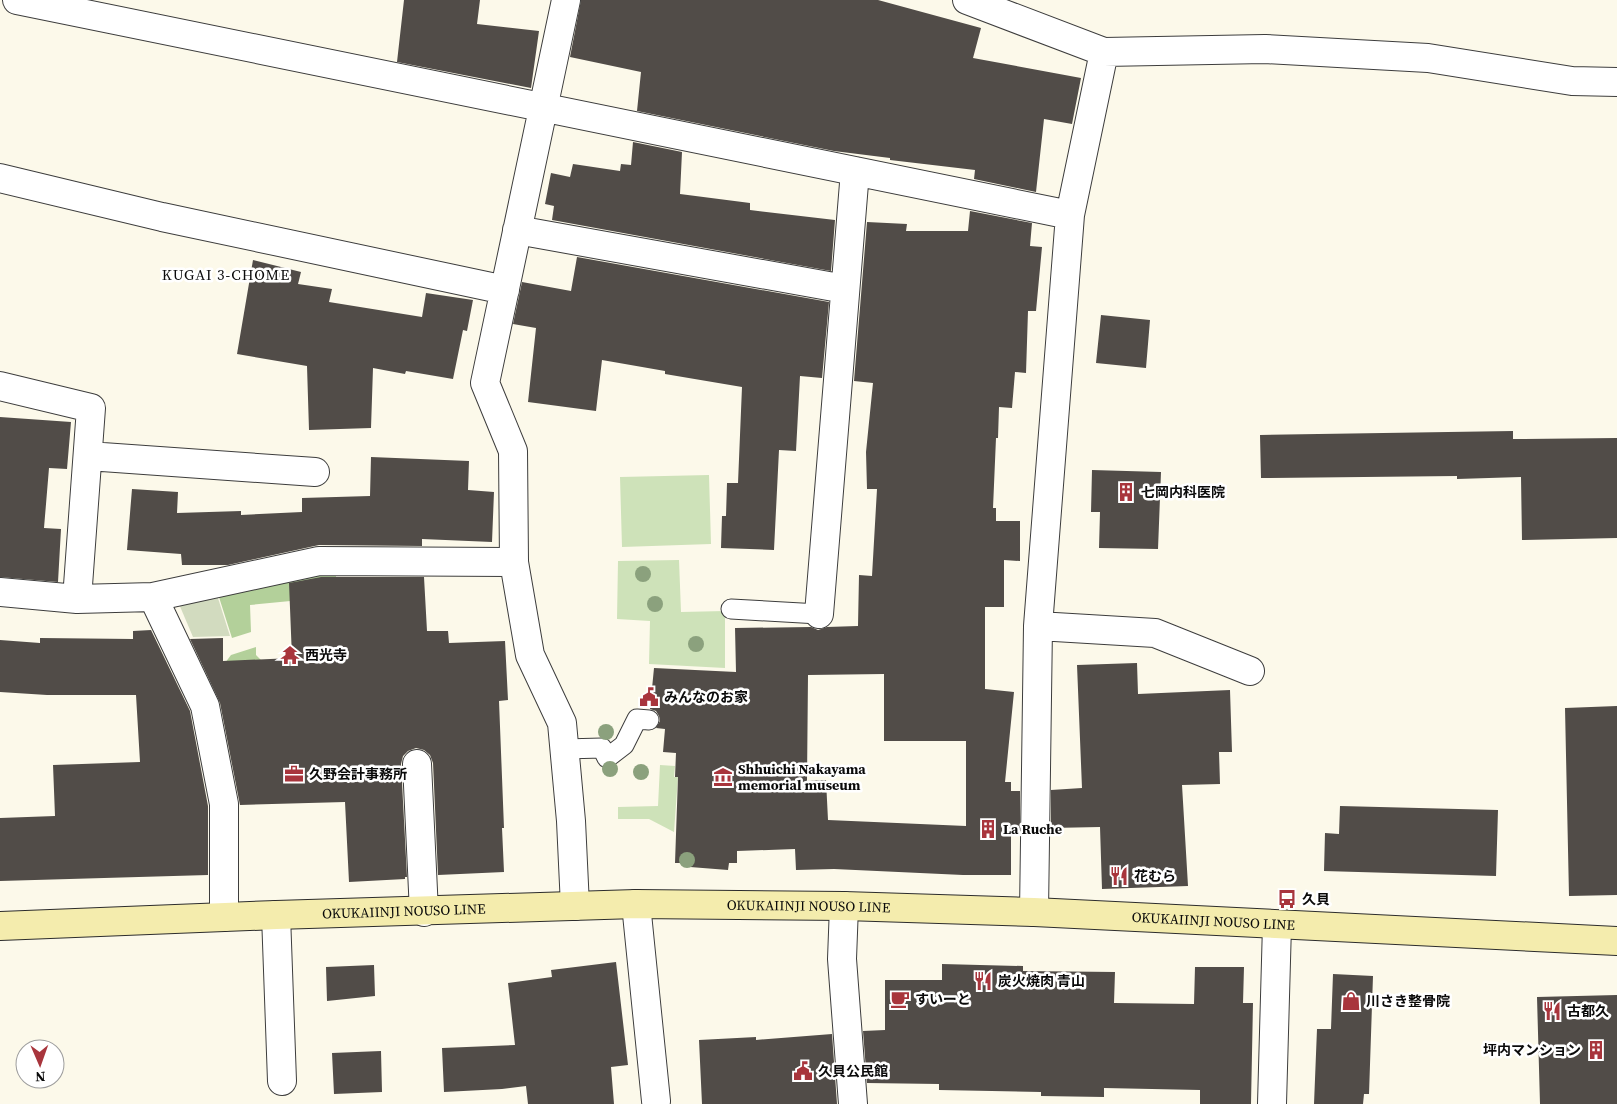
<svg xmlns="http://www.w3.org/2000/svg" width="1617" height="1104" font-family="'Source Serif 4','Noto Sans JP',serif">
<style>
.green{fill:#cee2b9}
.forest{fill:#b3d09a}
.cemetery{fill:#d2dbbf}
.building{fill:#514c48;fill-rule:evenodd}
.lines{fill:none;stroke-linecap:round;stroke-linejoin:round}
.lane-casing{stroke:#3d3d3d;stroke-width:21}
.street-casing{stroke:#3d3d3d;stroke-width:30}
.secondary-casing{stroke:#2c2c2c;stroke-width:30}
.lane{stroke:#fff;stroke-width:19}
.street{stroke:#fff;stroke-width:28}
.secondary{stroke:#f4ecad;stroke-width:28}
.tree{fill:#8ba17d}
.labels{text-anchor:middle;stroke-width:5;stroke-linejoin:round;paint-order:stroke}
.poi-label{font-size:14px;font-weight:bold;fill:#0a0a0a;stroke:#fff;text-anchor:start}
.street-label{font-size:14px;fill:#0a0a0a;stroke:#fff}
.neighbourhood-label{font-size:15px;letter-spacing:1px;fill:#0a0a0a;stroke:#fff}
</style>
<rect width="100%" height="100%" fill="#fcf9ea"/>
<path class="green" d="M 709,475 L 711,544 L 622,547 L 620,477 Z
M 679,560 L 681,612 L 725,611 L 725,668 L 649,664 L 650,621 L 617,619 L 618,561 Z
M 660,765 L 675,766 L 674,777 L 678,777 L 674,832 L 649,819 L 618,819 L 618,807 L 658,806 Z"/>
<path class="forest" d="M 336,570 L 336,580 L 301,600 L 250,605 L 251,632 L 232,638 L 218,594 Z
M 256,647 L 256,655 L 261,660 L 225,663 L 231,655 Z"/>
<path class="cemetery" d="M 217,595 L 230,636 L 193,637 L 179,604 Z"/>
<path class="building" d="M 404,0 L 480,0 L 477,24 L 539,31 L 531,88 L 397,62 Z
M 581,0 L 878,0 L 981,28 L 973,58 L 1081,78 L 1072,124 L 1044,119 L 1036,192 L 974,179 L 975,170 L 890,160 L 890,158 L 834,151 L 637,111 L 641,72 L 570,57 Z
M 633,142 L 682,152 L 680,194 L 750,203 L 750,210 L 835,220 L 831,271 L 552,220 L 554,206 L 545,204 L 551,173 L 570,177 L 573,164 L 620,171 L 621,164 L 631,165 Z
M 970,211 L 1032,223 L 1030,246 L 1042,247 L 1036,311 L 1028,311 L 1026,373 L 1015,372 L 1012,408 L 999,407 L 998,438 L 996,438 L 993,508 L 996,508 L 996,521 L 1020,521 L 1020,561 L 1004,560 L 1004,607 L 985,607 L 985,689 L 1014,692 L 1005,782 L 1011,782 L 1011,791 L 1020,791 L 1020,830 L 1011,830 L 1011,875 L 963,875 L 834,869 L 796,870 L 795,849 L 737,851 L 737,863 L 729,863 L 728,870 L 690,867 L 690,863 L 675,863 L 678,777 L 675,777 L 676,753 L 663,752 L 665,729 L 656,728 L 660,721 L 659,716 L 656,711 L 650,709 L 654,668 L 736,672 L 735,628 L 811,627 L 818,630 L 827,627 L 858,626 L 859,575 L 872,576 L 877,489 L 867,489 L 866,452 L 873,383 L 854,381 L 867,222 L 907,224 L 906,231 L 968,231 ZM 884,674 L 884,741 L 966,741 L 966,826 L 828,820 L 826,780 L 807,781 L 808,675 Z
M 577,257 L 829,302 L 822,378 L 800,376 L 796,451 L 779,450 L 774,550 L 721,548 L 722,516 L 726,516 L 727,483 L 738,483 L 742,387 L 665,374 L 665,371 L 602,360 L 596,411 L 528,402 L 536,328 L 513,324 L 522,282 L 571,291 Z
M 253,260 L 301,272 L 298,284 L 332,289 L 329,302 L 422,317 L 426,293 L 473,300 L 467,331 L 463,330 L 453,379 L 406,371 L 405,374 L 373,368 L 371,428 L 309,430 L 307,366 L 237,354 Z
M 1101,315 L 1150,320 L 1146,368 L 1096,363 Z
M 0,417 L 71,422 L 67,469 L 49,468 L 44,528 L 61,529 L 58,582 L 0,577 Z
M 1513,431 L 1513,439 L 1617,438 L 1617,538 L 1522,540 L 1521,477 L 1457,479 L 1457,476 L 1261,478 L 1260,435 Z
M 371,457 L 469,461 L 468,490 L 494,492 L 492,542 L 422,539 L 422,546 L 319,545 L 228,565 L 182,565 L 181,554 L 127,550 L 132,489 L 178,492 L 177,513 L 241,511 L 241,515 L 302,512 L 302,498 L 370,496 Z
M 1092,470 L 1161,472 L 1158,549 L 1099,548 L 1100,512 L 1091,512 Z
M 321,577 L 424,577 L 427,631 L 448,631 L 449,643 L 505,641 L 508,700 L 499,701 L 504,828 L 502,828 L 504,872 L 438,875 L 433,763 L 430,755 L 424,750 L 416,748 L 408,751 L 403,756 L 401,764 L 407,877 L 405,877 L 405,879 L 349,882 L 345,802 L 240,805 L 220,703 L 190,639 L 223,638 L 223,661 L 292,658 L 289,583 Z
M 151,630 L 190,711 L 208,806 L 208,875 L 0,881 L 0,818 L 55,816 L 53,765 L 140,762 L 136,695 L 47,695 L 0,692 L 0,640 L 40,643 L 40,638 L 133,639 L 133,631 Z
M 1137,663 L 1138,694 L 1230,690 L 1232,752 L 1219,752 L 1220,784 L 1182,785 L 1188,886 L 1102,889 L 1100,827 L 1051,828 L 1051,790 L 1082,788 L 1077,665 Z
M 1617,706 L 1617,895 L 1569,896 L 1565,708 Z
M 1340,806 L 1498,810 L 1496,876 L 1324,871 L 1325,833 L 1339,834 Z
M 616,962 L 628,1065 L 611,1067 L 614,1104 L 528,1104 L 526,1086 L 502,1089 L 444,1092 L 442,1048 L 515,1045 L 508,983 L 552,977 L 551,970 Z
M 942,964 L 1023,966 L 1023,971 L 1115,972 L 1114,1003 L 1194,1004 L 1195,967 L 1244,967 L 1243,1003 L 1253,1003 L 1251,1104 L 1200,1104 L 1200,1090 L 1104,1088 L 1104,1097 L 1041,1096 L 1041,1092 L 939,1090 L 939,1084 L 867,1083 L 863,1031 L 885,1030 L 885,980 L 942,980 Z
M 374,965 L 375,996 L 327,1001 L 326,967 Z
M 1333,974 L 1373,976 L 1369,1094 L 1364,1094 L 1363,1104 L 1314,1104 L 1317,1029 L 1331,1029 Z
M 1617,995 L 1617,1104 L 1540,1104 L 1537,997 Z
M 832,1034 L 837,1104 L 702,1104 L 699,1040 L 756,1037 L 756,1040 Z
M 381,1051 L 382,1092 L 334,1094 L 332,1053 Z"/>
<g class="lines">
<g class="lane-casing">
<path id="lane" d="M 731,609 L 819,614
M 564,749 L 602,748 L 607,758 L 624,745 L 637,719 L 649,720"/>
</g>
<g class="street-casing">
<path id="street" d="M 17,0 L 1070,215
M 566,0 L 485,383 L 513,451 L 514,562 L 530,655 L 562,723 L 571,821 L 575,906
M 967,0 L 1104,52 L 1265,49 L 1428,58 L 1572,81 L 1617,82
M 0,178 L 162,217 L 505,290
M 517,230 L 845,289
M 0,386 L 91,408 L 77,599
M 88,456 L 315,472
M 0,592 L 77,599 L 153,597 L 319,561 L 514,562
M 153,597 L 205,706 L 224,804 L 224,917
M 819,614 L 855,171
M 1038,626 L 1155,633 L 1250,671
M 417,764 L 424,912
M 636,904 L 656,1101
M 844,906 L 842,959 L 853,1104
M 1034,912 L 1038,626 L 1070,215 L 1104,52
M 276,915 L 282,1081
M 1272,1104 L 1277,925"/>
</g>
<g class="secondary-casing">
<g id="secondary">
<path id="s1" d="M 0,926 L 276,915 L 636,904 L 844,906 L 1034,912 L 1617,941"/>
</g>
</g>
<use href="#lane" class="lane"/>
<use href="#street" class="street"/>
<use href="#secondary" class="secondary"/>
</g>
<g class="tree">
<circle cx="643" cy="574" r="8"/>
<circle cx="655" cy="604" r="8"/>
<circle cx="696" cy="644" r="8"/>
<circle cx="606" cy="732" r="8"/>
<circle cx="610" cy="769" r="8"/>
<circle cx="641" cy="772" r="8"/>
<circle cx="687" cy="860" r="8"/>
</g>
<defs>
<g id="building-bare" transform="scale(1.5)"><path d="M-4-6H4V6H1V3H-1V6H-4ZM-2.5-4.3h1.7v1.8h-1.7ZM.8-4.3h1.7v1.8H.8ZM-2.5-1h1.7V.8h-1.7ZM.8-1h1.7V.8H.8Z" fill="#a8353c" stroke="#fff" stroke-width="2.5" paint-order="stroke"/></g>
<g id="temple-bare" transform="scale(1.5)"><path d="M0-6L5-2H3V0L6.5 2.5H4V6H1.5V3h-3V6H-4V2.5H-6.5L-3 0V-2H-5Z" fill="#a8353c" stroke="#fff" stroke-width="2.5" paint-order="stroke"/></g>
<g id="civic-bare" transform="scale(1.5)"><path d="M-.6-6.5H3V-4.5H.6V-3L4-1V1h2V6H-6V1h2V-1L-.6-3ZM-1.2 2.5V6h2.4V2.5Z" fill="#a8353c" stroke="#fff" stroke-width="2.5" paint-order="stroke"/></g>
<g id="office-bare" transform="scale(1.5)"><path d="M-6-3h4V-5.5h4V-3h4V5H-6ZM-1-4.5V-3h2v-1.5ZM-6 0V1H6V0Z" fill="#a8353c" stroke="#fff" stroke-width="2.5" paint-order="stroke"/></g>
<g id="museum-bare" transform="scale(1.5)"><path d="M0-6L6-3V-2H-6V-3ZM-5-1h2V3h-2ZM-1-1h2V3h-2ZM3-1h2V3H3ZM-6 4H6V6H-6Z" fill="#a8353c" stroke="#fff" stroke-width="2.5" paint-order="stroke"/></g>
<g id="restaurant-bare" transform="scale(1.5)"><path d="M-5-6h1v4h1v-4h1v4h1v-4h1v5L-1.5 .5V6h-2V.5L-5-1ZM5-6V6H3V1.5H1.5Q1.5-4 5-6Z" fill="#a8353c" stroke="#fff" stroke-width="2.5" paint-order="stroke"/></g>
<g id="bus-bare" transform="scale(1.5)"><path d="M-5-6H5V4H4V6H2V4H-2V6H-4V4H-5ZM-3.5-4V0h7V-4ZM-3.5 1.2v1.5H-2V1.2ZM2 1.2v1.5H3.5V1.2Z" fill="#a8353c" stroke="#fff" stroke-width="2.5" paint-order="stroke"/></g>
<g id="cafe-bare" transform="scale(1.5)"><path d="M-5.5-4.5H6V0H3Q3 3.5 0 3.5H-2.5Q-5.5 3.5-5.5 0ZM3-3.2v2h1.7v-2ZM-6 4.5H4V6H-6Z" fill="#a8353c" stroke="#fff" stroke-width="2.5" paint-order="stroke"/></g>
<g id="shop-bare" transform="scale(1.5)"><path d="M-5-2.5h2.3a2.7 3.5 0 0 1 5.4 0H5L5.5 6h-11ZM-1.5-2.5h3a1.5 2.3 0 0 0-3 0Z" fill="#a8353c" stroke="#fff" stroke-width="2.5" paint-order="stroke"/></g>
</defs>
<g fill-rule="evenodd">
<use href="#building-bare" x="1126" y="492"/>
<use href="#temple-bare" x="290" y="655"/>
<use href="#civic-bare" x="649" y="697"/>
<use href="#office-bare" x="294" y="774"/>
<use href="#museum-bare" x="723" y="777"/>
<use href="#building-bare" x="988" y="829"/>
<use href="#restaurant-bare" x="1119" y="876"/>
<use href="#bus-bare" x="1287" y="899"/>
<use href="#restaurant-bare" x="983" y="981"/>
<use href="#cafe-bare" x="900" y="999"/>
<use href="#shop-bare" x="1351" y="1001"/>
<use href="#restaurant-bare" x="1552" y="1011"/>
<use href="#building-bare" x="1596" y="1050"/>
<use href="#civic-bare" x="803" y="1071"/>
</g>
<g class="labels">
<g class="poi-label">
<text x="1141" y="497">七岡内科医院</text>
<text x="305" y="660">西光寺</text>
<text x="664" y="702">みんなのお家</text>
<text x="738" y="774">Shhuichi Nakayama<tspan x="738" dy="16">memorial museum</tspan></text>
<text x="309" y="779">久野会計事務所</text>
<text x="1003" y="834">La Ruche</text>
<text x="1134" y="881">花むら</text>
<text x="1302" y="904">久貝</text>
<text x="998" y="986">炭火焼肉 青山</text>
<text x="915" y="1004">すいーと</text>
<text x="1366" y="1006">川さき整骨院</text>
<text x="1567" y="1016">古都久</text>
<text x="1581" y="1055" text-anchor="end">坪内マンション</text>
<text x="818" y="1076">久貝公民館</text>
</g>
<g class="street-label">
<text dy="5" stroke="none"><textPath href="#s1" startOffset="809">OKUKAIINJI NOUSO LINE</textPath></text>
<text dy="5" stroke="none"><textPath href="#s1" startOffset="404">OKUKAIINJI NOUSO LINE</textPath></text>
<text dy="5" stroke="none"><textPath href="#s1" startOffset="1214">OKUKAIINJI NOUSO LINE</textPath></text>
</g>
<g class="neighbourhood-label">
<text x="226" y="280">KUGAI 3-CHOME</text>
</g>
</g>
<g transform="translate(40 1064) rotate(178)"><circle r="24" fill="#ffffff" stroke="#9d9d9d"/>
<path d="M0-4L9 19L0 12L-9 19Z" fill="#a8353c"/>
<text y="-8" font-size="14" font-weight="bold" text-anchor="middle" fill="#0a0a0a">N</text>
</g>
</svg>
